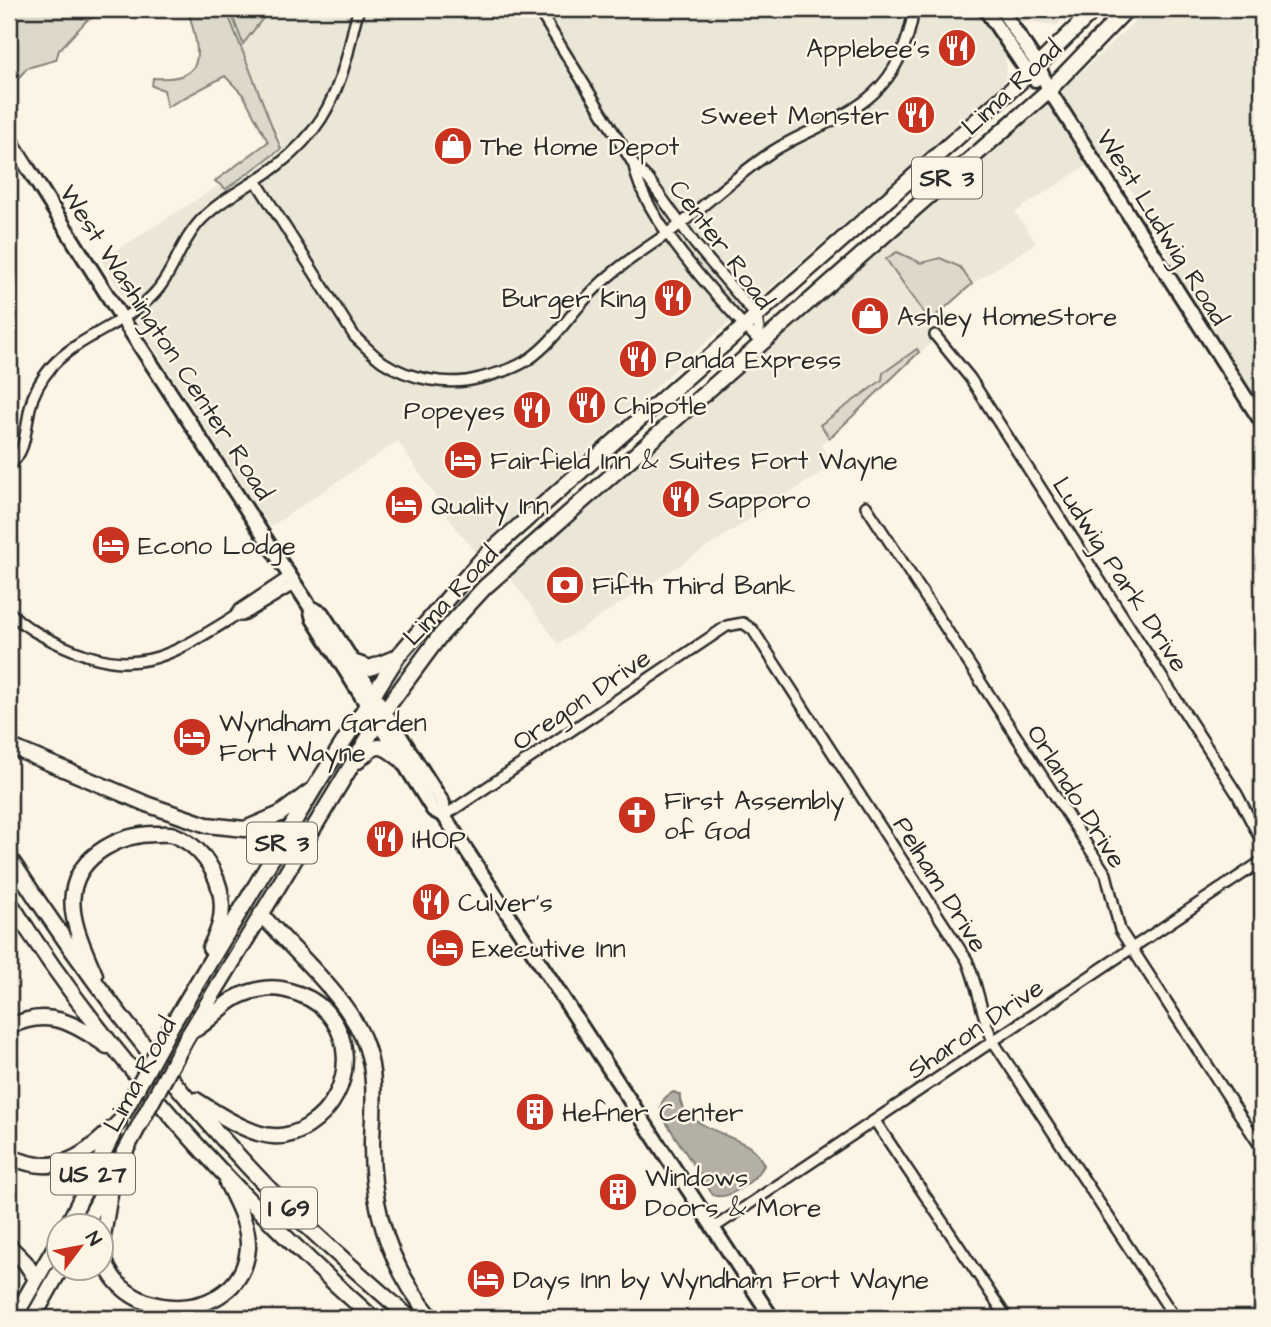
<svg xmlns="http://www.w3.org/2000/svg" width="1271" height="1327" font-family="'Architects Daughter',sans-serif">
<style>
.built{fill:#ece6d7}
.green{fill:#ded8ca;stroke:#84827a;stroke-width:2}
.water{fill:#b4b0a5;stroke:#7d7b74;stroke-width:2}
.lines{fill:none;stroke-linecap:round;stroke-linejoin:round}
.minor-casing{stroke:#2b2b2b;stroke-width:14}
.major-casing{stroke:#2b2b2b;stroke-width:18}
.highway-casing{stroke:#2b2b2b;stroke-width:19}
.minor{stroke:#fcf5e5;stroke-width:9}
.major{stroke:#fcf5e5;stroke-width:12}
.highway{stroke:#fcf5e5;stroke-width:14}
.highway-bridge-casing{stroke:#2b2b2b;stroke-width:19;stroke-linecap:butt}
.highway-bridge{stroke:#fcf5e5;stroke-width:14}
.labels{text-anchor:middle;stroke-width:5;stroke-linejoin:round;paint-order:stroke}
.shield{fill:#fcf5e5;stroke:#6a6863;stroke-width:2}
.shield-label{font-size:24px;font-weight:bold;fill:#2b2b2b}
.poi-label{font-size:26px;fill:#2b2b2b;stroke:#fcf5e5;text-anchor:start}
.street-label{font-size:26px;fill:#2b2b2b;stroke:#fcf5e5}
</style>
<rect width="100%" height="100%" fill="#fcf5e5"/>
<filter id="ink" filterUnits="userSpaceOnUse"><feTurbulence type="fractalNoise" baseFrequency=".0143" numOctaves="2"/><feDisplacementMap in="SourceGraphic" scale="14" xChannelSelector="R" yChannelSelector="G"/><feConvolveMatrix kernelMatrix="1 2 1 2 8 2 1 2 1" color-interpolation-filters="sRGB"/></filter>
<g filter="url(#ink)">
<path class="built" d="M 218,9 L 979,9 L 1004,48 L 1007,70 L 1004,82 L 986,103 L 690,356 L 476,553 L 458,531 L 398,441 L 270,527 L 141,328 L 101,260 L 283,145 Z
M 1011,9 L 1073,9 L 1057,25 L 1019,21 Z
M 1147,9 L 1262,9 L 1262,414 L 1192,306 L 1171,259 L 1142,204 L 1103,155 L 1015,212 L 1036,243 L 972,284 L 931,320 L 934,326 L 927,333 L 932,342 L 821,445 L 833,465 L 558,644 L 508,574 L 989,149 L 1086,68 Z"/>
<path class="green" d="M 9,9 L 114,9 L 87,20 L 59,50 L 56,60 L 27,68 L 16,81 L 9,82 Z
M 188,9 L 226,9 L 281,149 L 226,189 L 215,181 L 268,142 L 244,96 L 225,76 L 167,107 L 164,90 L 152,86 L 153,78 C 212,82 198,49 188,9 Z
M 237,9 L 270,9 L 243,44 L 232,15 Z
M 897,252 L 921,263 L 940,258 L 960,267 L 972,284 L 930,321 L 886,259 Z
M 917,349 L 919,352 L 830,438 L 820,425 L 882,380 L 883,373 Z"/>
<path class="water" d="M 674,1092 L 680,1095 C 677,1123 732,1135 750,1147 C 756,1152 761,1158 764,1165 C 758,1178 728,1202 713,1195 L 662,1116 C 658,1104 663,1097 674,1092 Z"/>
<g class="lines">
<g class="minor-casing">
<path id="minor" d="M 538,9 L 634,165 L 649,180 L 695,244 L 757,317 L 761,343
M 634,166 C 644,220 722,303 761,343
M 256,181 L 355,337 C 364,345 373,355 383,362 C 409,379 449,387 480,378 C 495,374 515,369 529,359 C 554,342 569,315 590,294 C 616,266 648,248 678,226 C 710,201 739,173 773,151 C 806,130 845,120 874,93 C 898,71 909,40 914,9
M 935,335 L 970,378 L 1237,794 L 1262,842
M 9,466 C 27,451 25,429 30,408 C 33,392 42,378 52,366 C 78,337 123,325 152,296 C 173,275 180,242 201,220 C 223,197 253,185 278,165 C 316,135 333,106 346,60 C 351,43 353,25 359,9
M 866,506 L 1106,874 L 1120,930 L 1262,1149
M 9,611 C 23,627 44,637 63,646 C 138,680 171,655 235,616 L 239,610 L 290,576
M 235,616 L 242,616 L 295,584
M 444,816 L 727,626 L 743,623 L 753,630 L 967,960 C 978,986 981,1014 993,1041 L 1175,1318
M 875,1121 L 1007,1318
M 712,1229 L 1262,861"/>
</g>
<g class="major-casing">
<path id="major" d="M 985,9 L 1029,74 L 1035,80
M 1001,9 L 1038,65 L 1049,90 L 1262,423
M 9,138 L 123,320 L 310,607 L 313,619 L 433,810 L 444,816 L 772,1318
M 310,607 L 322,613 L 443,803 L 444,816"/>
</g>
<g class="highway-casing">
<path id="highway" d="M 353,662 L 370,668 L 397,657
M 9,746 L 149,805 L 207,825 L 245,829 L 280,814 L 309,792
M 358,761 C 376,744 380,742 399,758
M 9,857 C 91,984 184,1104 291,1211 C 329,1248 370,1283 410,1318
M 9,901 C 107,1055 236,1197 373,1318
M 261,914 C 294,952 351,1000 366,1046 C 377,1077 373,1110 372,1141 C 371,1207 389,1267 432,1318
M 95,975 C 85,951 69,920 73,893 C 79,853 123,833 158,834 C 163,834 170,833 174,835 C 208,849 228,888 220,923 C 218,932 213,941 210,948
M 173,1023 L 315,787 L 398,656 L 459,585 L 483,558 L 1029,74 L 1095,9
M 9,1027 C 48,1007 74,1023 107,1046
M 196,1029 C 220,1014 225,997 258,990 C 273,986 285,989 299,994 C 358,1016 359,1093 308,1126 C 299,1132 286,1137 273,1136 C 250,1135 216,1113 196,1100
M 186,1039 L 385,710 L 439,637 L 485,587 L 1049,90 L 1127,9
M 9,1156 C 57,1179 85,1156 119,1122
M 67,1226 L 112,1136
M 85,1226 L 135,1133
M 102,1242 L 111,1188
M 9,1246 L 25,1262 L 36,1279
M 102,1247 C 111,1327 242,1327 248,1248 C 249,1225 237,1203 227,1183
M 14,1318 L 60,1238
M 33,1318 L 61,1268"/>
</g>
<use href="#minor" class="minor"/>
<use href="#major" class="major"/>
<use href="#highway" class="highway"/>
<g class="highway-bridge-casing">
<path id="highway-bridge" d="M 122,1116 L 173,1023
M 135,1133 L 186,1039"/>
</g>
<use href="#highway-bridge" class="highway-bridge"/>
</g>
</g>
<defs>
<g id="restaurant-disc" transform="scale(2.0125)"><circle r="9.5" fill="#c8321e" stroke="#fcf5e5"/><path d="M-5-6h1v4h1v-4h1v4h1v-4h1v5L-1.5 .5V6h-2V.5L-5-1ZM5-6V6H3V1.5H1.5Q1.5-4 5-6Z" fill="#fff"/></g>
<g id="shop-disc" transform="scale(2.0125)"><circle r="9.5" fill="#c8321e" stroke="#fcf5e5"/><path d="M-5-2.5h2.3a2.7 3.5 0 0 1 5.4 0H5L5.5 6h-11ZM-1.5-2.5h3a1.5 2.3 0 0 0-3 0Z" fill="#fff"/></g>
<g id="hotel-disc" transform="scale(2.0125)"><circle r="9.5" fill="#c8321e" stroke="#fcf5e5"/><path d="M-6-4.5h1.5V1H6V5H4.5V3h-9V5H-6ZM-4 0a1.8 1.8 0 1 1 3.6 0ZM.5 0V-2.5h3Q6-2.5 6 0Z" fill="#fff"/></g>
<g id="bank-disc" transform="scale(2.0125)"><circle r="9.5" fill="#c8321e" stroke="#fcf5e5"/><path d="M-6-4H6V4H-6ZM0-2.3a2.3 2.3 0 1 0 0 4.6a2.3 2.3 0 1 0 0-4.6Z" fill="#fff"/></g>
<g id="church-disc" transform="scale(2.0125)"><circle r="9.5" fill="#c8321e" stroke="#fcf5e5"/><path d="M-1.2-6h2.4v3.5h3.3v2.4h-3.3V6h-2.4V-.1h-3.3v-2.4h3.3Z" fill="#fff"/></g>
<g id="building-disc" transform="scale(2.0125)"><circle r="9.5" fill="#c8321e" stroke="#fcf5e5"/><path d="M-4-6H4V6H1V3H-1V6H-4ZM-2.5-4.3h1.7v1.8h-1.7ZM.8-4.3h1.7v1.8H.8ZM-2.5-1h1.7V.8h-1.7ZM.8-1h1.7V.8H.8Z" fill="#fff"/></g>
</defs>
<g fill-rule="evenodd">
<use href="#restaurant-disc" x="957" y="48"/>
<use href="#restaurant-disc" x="916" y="115"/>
<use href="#shop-disc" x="453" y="146"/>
<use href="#restaurant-disc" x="673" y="298"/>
<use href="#shop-disc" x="870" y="316"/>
<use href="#restaurant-disc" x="638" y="359"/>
<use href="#restaurant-disc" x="587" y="405"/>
<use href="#restaurant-disc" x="532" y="410"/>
<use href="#hotel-disc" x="463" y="460"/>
<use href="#restaurant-disc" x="681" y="499"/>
<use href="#hotel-disc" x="404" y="505"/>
<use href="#hotel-disc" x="111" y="545"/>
<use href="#bank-disc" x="565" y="585"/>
<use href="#hotel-disc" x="192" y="737"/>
<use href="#church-disc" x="637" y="815"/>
<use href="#restaurant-disc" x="385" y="839"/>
<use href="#restaurant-disc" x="431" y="902"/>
<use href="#hotel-disc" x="445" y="948"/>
<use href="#building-disc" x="535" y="1112"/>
<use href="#building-disc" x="618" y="1192"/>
<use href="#hotel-disc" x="486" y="1279"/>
</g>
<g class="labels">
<g class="shield">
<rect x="912" y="157.5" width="70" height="41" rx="5"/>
<rect x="247" y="822.5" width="70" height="41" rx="5"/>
<rect x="51" y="1153.5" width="84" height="41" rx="5"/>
<rect x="261" y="1187.5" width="56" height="41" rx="5"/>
</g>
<g class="shield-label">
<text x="947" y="186">SR 3</text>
<text x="282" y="851">SR 3</text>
<text x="93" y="1182">US 27</text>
<text x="289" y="1216">I 69</text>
</g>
<g class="poi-label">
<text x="930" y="57" text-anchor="end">Applebee's</text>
<text x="889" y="124" text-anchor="end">Sweet Monster</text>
<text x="480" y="155">The Home Depot</text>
<text x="646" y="307" text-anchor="end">Burger King</text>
<text x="897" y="325">Ashley HomeStore</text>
<text x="665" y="368">Panda Express</text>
<text x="614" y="414">Chipotle</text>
<text x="505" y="419" text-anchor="end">Popeyes</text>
<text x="490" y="469">Fairfield Inn &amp; Suites Fort Wayne</text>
<text x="708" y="508">Sapporo</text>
<text x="431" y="514">Quality Inn</text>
<text x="138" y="554">Econo Lodge</text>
<text x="592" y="594">Fifth Third Bank</text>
<text x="219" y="731">Wyndham Garden<tspan x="219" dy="30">Fort Wayne</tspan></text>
<text x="664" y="809">First Assembly<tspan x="664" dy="30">of God</tspan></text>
<text x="412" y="848">IHOP</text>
<text x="458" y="911">Culver's</text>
<text x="472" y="957">Executive Inn</text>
<text x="562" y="1121">Hefner Center</text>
<text x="645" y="1186">Windows<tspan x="645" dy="30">Doors &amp; More</tspan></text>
<text x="513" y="1288">Days Inn by Wyndham Fort Wayne</text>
</g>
<g class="street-label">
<text transform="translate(1011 87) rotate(-43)" y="9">Lima Road</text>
<text transform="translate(1163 227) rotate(58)" y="9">West Ludwig Road</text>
<text transform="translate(722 244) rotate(53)" y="9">Center Road</text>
<text transform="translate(167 342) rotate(57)" y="9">West Washington Center Road</text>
<text transform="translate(1121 574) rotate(57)" y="9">Ludwig Park Drive</text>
<text transform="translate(450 595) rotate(-47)" y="9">Lima Road</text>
<text transform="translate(581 699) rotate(-34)" y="9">Oregon Drive</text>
<text transform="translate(1077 796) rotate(58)" y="9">Orlando Drive</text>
<text transform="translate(941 884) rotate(58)" y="9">Pelham Drive</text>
<text transform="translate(975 1028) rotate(-34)" y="9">Sharon Drive</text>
<text transform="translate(139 1074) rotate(-62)" y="9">Lima Road</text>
</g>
</g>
<rect width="1271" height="1327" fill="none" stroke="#fcf5e5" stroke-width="35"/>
<rect x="18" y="18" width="1236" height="1292" fill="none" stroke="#2b2b2b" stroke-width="2.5" filter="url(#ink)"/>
<g transform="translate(80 1247) rotate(58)"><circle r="33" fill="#fcf5e5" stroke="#a8a49b" stroke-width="2"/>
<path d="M0-5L12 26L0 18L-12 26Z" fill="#c8321e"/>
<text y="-10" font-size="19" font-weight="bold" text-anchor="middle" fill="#2b2b2b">N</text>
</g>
</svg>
